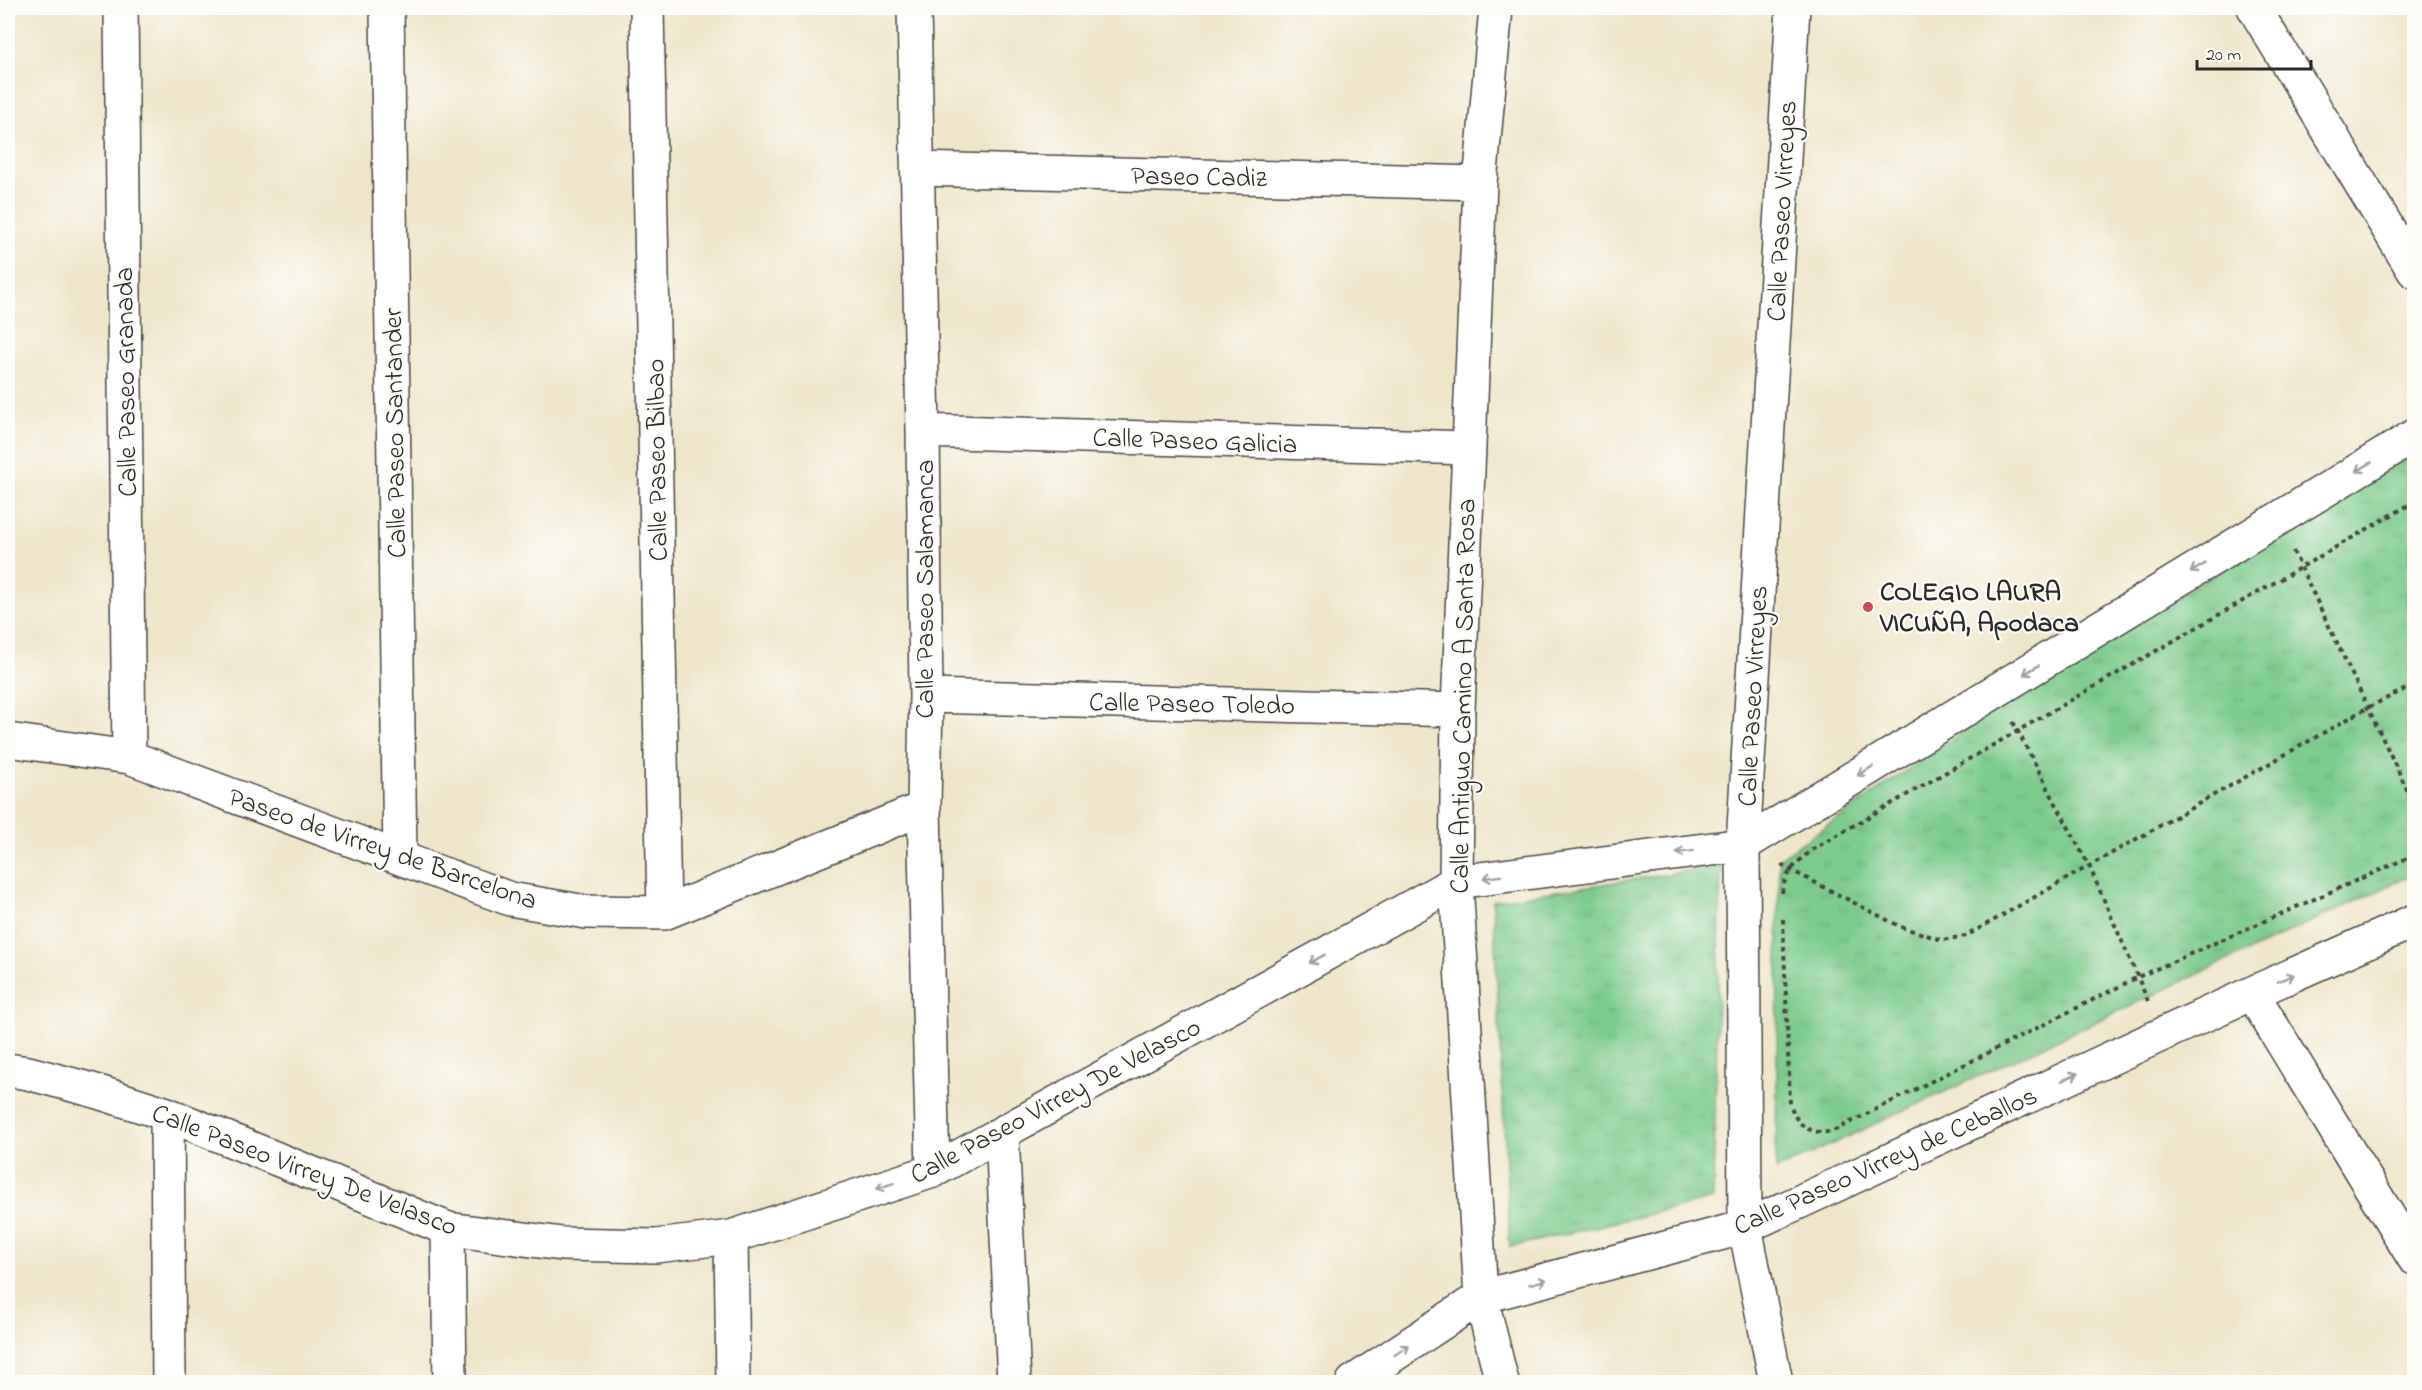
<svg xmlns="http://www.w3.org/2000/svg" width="2422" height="1390" font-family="'Indie Flower',sans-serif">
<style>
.park{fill:url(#park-tufts);stroke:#547c5c;stroke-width:1.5}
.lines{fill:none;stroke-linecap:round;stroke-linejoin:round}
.minor-casing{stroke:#484743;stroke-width:36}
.path{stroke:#484743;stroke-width:4;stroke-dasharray:4.5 4.5;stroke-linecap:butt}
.minor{stroke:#fff;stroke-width:33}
.oneway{stroke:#a0a0a0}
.poi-dot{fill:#d1495b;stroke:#fdfcf7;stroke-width:2}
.labels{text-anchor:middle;stroke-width:4.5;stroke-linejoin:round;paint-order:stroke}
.street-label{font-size:27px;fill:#2b2b2b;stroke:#fdfcf7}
.poi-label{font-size:27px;font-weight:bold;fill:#2b2b2b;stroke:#fdfcf7;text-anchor:start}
</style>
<defs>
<pattern id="park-tufts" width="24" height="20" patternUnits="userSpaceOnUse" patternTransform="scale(1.5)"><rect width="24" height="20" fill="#7dcc8c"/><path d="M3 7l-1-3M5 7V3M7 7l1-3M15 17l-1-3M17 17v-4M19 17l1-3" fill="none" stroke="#6caf79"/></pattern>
</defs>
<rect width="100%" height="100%" fill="#fdfcf7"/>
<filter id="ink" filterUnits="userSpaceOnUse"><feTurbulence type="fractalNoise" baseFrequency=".0167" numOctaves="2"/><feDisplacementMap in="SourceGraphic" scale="12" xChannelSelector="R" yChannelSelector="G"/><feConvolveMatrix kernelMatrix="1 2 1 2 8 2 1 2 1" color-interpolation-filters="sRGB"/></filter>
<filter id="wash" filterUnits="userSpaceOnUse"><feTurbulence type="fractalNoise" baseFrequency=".008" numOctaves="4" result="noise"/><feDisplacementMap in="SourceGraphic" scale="24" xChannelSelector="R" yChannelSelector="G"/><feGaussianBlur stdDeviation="1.35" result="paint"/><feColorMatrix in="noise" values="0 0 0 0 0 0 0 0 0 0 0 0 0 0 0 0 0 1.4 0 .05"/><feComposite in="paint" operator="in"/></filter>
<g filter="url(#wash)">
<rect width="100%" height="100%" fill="#efe6ca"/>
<path class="park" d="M 2414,454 L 2414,874 L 1776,1170 L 1779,859 L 2030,685 Z
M 1721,866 L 1713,1199 L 1510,1247 L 1493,901 Z"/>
</g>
<g filter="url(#ink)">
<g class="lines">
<g class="minor-casing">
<path id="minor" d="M 121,8 L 129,757
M 387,8 L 400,858
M 647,8 L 664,913
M 914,8 L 923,431 L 926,696 L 924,808 L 933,1171
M 1496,8 L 1480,183 L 1458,710 L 1456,882 L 1481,1297 L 1502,1382
M 2254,8 L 2414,271
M 918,169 L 1480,183
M 923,431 L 1468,448
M 926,696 L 1458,710
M 8,740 L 129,757 L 510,899 L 586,912 L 664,913 L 924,808
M 2252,993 L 2414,1258
M 8,1070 L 28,1073 L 92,1090 L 167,1114 L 448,1229 L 562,1244 L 656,1246 L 731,1237 L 933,1171 L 1456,882 L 1743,845 L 2414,436
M 167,1114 L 169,1382
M 1002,1134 L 1014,1382
M 448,1229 L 450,1382
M 731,1237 L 733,1382
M 1353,1382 L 1481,1297 L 1745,1227 L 2252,993 L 2414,921
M 1776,1382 L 1745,1227 L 1743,845 L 1793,8"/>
</g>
<path class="path" d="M 2293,551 L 2414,804
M 2013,722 L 2090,868 L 2148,1001
M 1781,865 L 1901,927 L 1942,940 L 1966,936 L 2367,708 L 2414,685
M 1782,893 C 1784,872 1798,862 1813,849 L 2414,502
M 1783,919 L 1790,1103 C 1796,1125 1808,1134 1831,1132 L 2138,977 L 2414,855"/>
<use href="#minor" class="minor"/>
</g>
<defs><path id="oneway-shaft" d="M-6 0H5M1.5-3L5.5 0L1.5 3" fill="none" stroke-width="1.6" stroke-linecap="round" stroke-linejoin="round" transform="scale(1.5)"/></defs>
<g class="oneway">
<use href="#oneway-shaft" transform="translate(2364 467) rotate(149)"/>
<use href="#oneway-shaft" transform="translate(2198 568) rotate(149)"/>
<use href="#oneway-shaft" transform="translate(2031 670) rotate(149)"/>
<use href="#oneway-shaft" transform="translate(1865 771) rotate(149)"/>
<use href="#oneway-shaft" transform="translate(1685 852) rotate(173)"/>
<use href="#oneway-shaft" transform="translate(1492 877) rotate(173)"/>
<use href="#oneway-shaft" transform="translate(1317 959) rotate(151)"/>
<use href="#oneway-shaft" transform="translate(2286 978) rotate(-24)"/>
<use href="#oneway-shaft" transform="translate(2070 1077) rotate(-25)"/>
<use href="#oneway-shaft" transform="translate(885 1186) rotate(162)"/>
<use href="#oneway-shaft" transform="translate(1538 1282) rotate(-15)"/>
<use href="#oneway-shaft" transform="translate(1402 1350) rotate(-34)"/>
</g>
</g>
<circle class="poi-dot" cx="1868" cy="607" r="6"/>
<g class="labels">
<g class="street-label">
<text transform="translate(1199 176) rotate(1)" y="9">Paseo Cadiz</text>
<text transform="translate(1781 211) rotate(-87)" y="9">Calle Paseo Virreyes</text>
<text transform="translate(125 382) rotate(-91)" y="9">Calle Paseo Granada</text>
<text transform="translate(394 433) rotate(-91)" y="9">Calle Paseo Santander</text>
<text transform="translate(1195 440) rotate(2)" y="9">Calle Paseo Galicia</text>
<text transform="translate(656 460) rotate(-91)" y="9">Calle Paseo Bilbao</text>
<text transform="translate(924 589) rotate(-90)" y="9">Calle Paseo Salamanca</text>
<text transform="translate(1462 696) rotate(-89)" y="9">Calle Antiguo Camino A Santa Rosa</text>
<text transform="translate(1752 696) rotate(-87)" y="9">Calle Paseo Virreyes</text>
<text transform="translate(1192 703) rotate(1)" y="9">Calle Paseo Toledo</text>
<text transform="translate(383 848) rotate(19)" y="9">Paseo de Virrey de Barcelona</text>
<text transform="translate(1055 1100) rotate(-28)" y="9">Calle Paseo Virrey De Velasco</text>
<text transform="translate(1885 1160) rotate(-24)" y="9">Calle Paseo Virrey de Ceballos</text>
<text transform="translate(305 1169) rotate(21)" y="9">Calle Paseo Virrey De Velasco</text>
</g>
<g class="poi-label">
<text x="1880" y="600">COLEGIO LAURA<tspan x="1880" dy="31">VICUÑA, Apodaca</tspan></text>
</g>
</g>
<rect width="2422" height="1390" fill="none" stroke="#fdfcf7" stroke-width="30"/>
<path d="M2197 60v9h114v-9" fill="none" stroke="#2b2b2b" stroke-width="3"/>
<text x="2206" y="60" font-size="18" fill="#2b2b2b" stroke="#fdfcf7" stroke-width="4.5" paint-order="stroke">20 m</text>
</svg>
